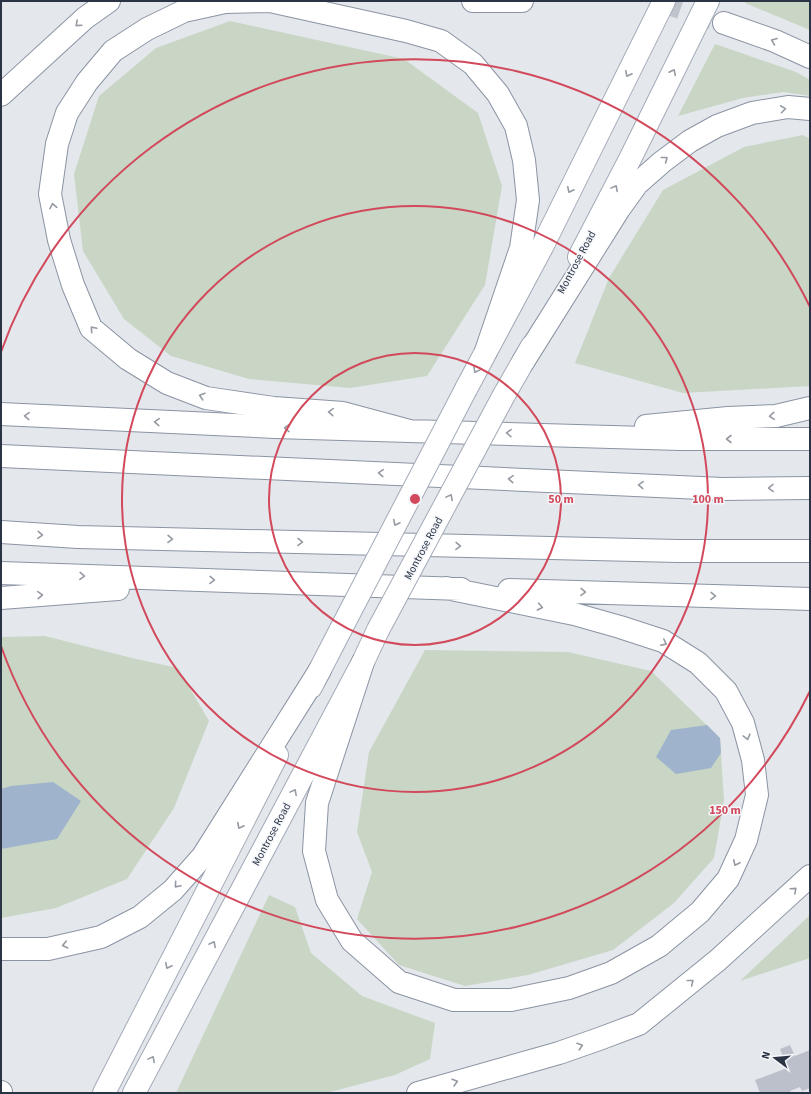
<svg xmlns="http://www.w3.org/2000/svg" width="811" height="1094" font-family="'Source Sans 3',sans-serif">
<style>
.green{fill:#c9d6c5}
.water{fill:#9fb4cc}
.building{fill:#bbc0ca}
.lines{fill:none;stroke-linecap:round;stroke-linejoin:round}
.highway-tunnel{stroke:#bfc3cb;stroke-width:22;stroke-dasharray:22 11;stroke-linecap:butt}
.major-casing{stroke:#a3abb8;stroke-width:24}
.highway-casing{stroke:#8b94a3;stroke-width:24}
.major{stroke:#fff;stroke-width:22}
.highway{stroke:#fff;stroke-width:22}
.major-bridge-casing{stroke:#a3abb8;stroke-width:24;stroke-linecap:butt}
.major-bridge{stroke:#fff;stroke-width:22}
.oneway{stroke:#959aa2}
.ring{fill:none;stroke:#d1495b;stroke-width:2}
.labels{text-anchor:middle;stroke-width:3;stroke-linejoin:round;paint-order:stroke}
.street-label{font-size:11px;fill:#2b3445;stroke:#f4f6f9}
.centre{fill:#d1495b;stroke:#f4f6f9;stroke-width:2}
.ring-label{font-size:12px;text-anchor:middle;font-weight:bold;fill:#d1495b;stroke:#f4f6f9;stroke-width:3;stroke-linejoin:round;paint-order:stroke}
</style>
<rect width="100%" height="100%" fill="#e4e7ec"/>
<path class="green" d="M 746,1 L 810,1 L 810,30 L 745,3 Z
M 230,21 L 404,59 L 478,113 L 502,186 L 485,285 L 427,376 L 350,388 L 249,379 L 171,356 L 124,319 L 83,251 L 74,174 L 99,96 L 156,48 Z
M 715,44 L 796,72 L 810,80 L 810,96 L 783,92 L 743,98 L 678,116 Z
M 803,135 L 810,139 L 810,386 L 683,393 L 575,363 L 609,278 L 663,190 L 744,147 Z
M 45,636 L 132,658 L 178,668 L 209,721 L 174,808 L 127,879 L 56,908 L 1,918 L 1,637 Z
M 425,650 L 568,652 L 651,671 L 720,738 L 724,800 L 714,858 L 674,903 L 613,950 L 528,975 L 465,986 L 399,965 L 357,919 L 372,872 L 357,832 L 369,752 Z
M 269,895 L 295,907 L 311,953 L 362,996 L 435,1023 L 430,1059 L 395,1075 L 326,1093 L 176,1093 Z
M 810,915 L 810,958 L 740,981 Z"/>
<path class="water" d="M 707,725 L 720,738 L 721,753 L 711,768 L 676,774 L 656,757 L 671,730 Z
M 53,782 L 81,801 L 57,839 L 1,849 L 1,789 L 11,786 Z"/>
<path class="building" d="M 790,1045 L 795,1056 L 810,1050 L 810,1088 L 802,1091 L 800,1087 L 790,1091 L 791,1093 L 760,1093 L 755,1080 L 787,1068 L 780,1049 Z"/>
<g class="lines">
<path class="highway-tunnel" d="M 660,1 L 724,23"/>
<g class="major-casing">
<path id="major" d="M 579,257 L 630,159 L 708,1
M 466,389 L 543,245 L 664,1
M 504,395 L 532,346
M 311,687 L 341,629
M 104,1093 L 277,755
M 134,1093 L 363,662 L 378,630"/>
</g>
<g class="highway-casing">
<path id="highway" d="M 473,1 L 522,1
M 724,23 L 775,41 L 810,57
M 1,95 L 85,18 L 109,1
M 523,362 L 619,209 L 637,184 L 662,162 L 690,141 L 717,126 L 752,113 L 788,107 L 810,109
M 1,414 L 275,427 L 680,439 L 810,439
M 646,426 L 728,418 L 776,416 L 810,408
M 410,431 L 343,413 L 274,408 L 206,398 L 167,383 L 128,359 L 91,328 L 73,285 L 59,240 L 50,194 L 57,144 L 67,113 L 87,82 L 113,51 L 147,29 L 184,11 L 225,2 L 270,1 L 406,31 L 441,41 L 473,64 L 498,94 L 516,126 L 524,160 L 528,200 L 521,248 L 486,351
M 1,456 L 723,489 L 810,488
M 1,532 L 78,537 L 678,551 L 810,551
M 1,573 L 461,589
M 509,590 L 810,599
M 1,598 L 118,589
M 363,662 L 317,803 L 314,851 L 327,900 L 352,941 L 399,982 L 454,1000 L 511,1000 L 569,988 L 611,973 L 659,946 L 700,912 L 728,879 L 746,840 L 757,795 L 753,760 L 743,723 L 726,691 L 698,663 L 663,641 L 620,627 L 574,614 L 446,588
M 1,949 L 48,949 L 101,937 L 140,917 L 173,890 L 203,856 L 320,670
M 1,1092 L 1,1093
M 418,1093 L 559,1053 L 599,1039 L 639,1024 L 718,960 L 810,876"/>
</g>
<use href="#major" class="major"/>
<use href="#highway" class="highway"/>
<g class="major-bridge-casing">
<path id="major-bridge" d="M 341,629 L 466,389
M 378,630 L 504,395"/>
</g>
<use href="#major-bridge" class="major-bridge"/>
</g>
<defs><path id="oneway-chevron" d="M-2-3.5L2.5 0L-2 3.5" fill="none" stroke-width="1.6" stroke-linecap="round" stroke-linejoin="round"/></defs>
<g class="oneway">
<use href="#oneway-chevron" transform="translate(78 24) rotate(138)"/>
<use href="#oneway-chevron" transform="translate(774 41) rotate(-158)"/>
<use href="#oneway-chevron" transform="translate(673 72) rotate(-64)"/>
<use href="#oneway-chevron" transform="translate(628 74) rotate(116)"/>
<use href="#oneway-chevron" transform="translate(783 109) rotate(-8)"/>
<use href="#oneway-chevron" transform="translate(665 159) rotate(-38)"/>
<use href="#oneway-chevron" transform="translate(615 188) rotate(-62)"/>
<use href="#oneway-chevron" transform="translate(570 190) rotate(116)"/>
<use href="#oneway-chevron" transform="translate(53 206) rotate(-101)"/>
<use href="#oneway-chevron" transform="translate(93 329) rotate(-131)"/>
<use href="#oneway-chevron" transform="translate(476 370) rotate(118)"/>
<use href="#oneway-chevron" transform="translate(202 396) rotate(-162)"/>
<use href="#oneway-chevron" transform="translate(331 412) rotate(-176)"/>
<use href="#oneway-chevron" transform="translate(27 416) rotate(-177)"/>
<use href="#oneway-chevron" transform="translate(772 416) rotate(175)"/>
<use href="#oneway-chevron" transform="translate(157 422) rotate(-177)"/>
<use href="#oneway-chevron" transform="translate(287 428) rotate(-179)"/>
<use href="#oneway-chevron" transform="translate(509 433) rotate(-179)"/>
<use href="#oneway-chevron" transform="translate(729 439) rotate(-180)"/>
<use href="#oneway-chevron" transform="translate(381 473) rotate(-177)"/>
<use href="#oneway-chevron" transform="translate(511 479) rotate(-177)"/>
<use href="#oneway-chevron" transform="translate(641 485) rotate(-177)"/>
<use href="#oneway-chevron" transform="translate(771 488) rotate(179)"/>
<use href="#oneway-chevron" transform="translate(450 497) rotate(-62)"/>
<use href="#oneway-chevron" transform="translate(396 523) rotate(117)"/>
<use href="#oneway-chevron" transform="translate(40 535) rotate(4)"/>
<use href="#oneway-chevron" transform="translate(170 539) rotate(1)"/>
<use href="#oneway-chevron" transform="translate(300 542) rotate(1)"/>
<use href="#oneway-chevron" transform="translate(458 546) rotate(1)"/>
<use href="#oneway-chevron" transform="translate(82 576) rotate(2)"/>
<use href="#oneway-chevron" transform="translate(212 580) rotate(2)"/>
<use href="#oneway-chevron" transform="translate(583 592) rotate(2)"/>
<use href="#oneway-chevron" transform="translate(40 595) rotate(-4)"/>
<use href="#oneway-chevron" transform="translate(713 596) rotate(2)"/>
<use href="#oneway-chevron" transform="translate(540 607) rotate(11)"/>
<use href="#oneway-chevron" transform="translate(664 643) rotate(27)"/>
<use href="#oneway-chevron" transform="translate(747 737) rotate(75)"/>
<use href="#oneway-chevron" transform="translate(294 792) rotate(-62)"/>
<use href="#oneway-chevron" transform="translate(240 826) rotate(117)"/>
<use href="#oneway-chevron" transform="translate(736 863) rotate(115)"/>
<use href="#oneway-chevron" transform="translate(177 885) rotate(131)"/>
<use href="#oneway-chevron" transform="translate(794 890) rotate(-42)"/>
<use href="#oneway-chevron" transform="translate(213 944) rotate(-62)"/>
<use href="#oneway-chevron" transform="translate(65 945) rotate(167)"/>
<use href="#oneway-chevron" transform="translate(168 966) rotate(117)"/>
<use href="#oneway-chevron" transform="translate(691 982) rotate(-38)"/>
<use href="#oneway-chevron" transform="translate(580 1046) rotate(-18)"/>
<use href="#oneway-chevron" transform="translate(152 1059) rotate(-62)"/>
<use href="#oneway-chevron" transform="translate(455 1082) rotate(-16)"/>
</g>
<g class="ring">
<circle cx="415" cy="499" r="146"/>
<circle cx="415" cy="499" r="293"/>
<path d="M810 691A439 439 0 0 1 1 646M1 352A439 439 0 0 1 810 307"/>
</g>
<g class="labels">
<g class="street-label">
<text transform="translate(576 262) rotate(-62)" y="4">Montrose Road</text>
<text transform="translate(423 548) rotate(-62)" y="4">Montrose Road</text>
<text transform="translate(271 834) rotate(-62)" y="4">Montrose Road</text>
</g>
</g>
<circle cx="415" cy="499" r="6" class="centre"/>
<g class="ring-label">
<text x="561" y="503">50 m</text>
<text x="708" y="503">100 m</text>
<text x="725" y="814">150 m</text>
</g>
<rect width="811" height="1094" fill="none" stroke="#2b3445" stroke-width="4"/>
<g transform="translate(775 1058) rotate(286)" stroke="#f4f6f9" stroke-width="3" paint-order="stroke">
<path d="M0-3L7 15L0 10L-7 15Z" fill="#2b3445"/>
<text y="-6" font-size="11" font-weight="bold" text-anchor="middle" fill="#2b3445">N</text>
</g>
</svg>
